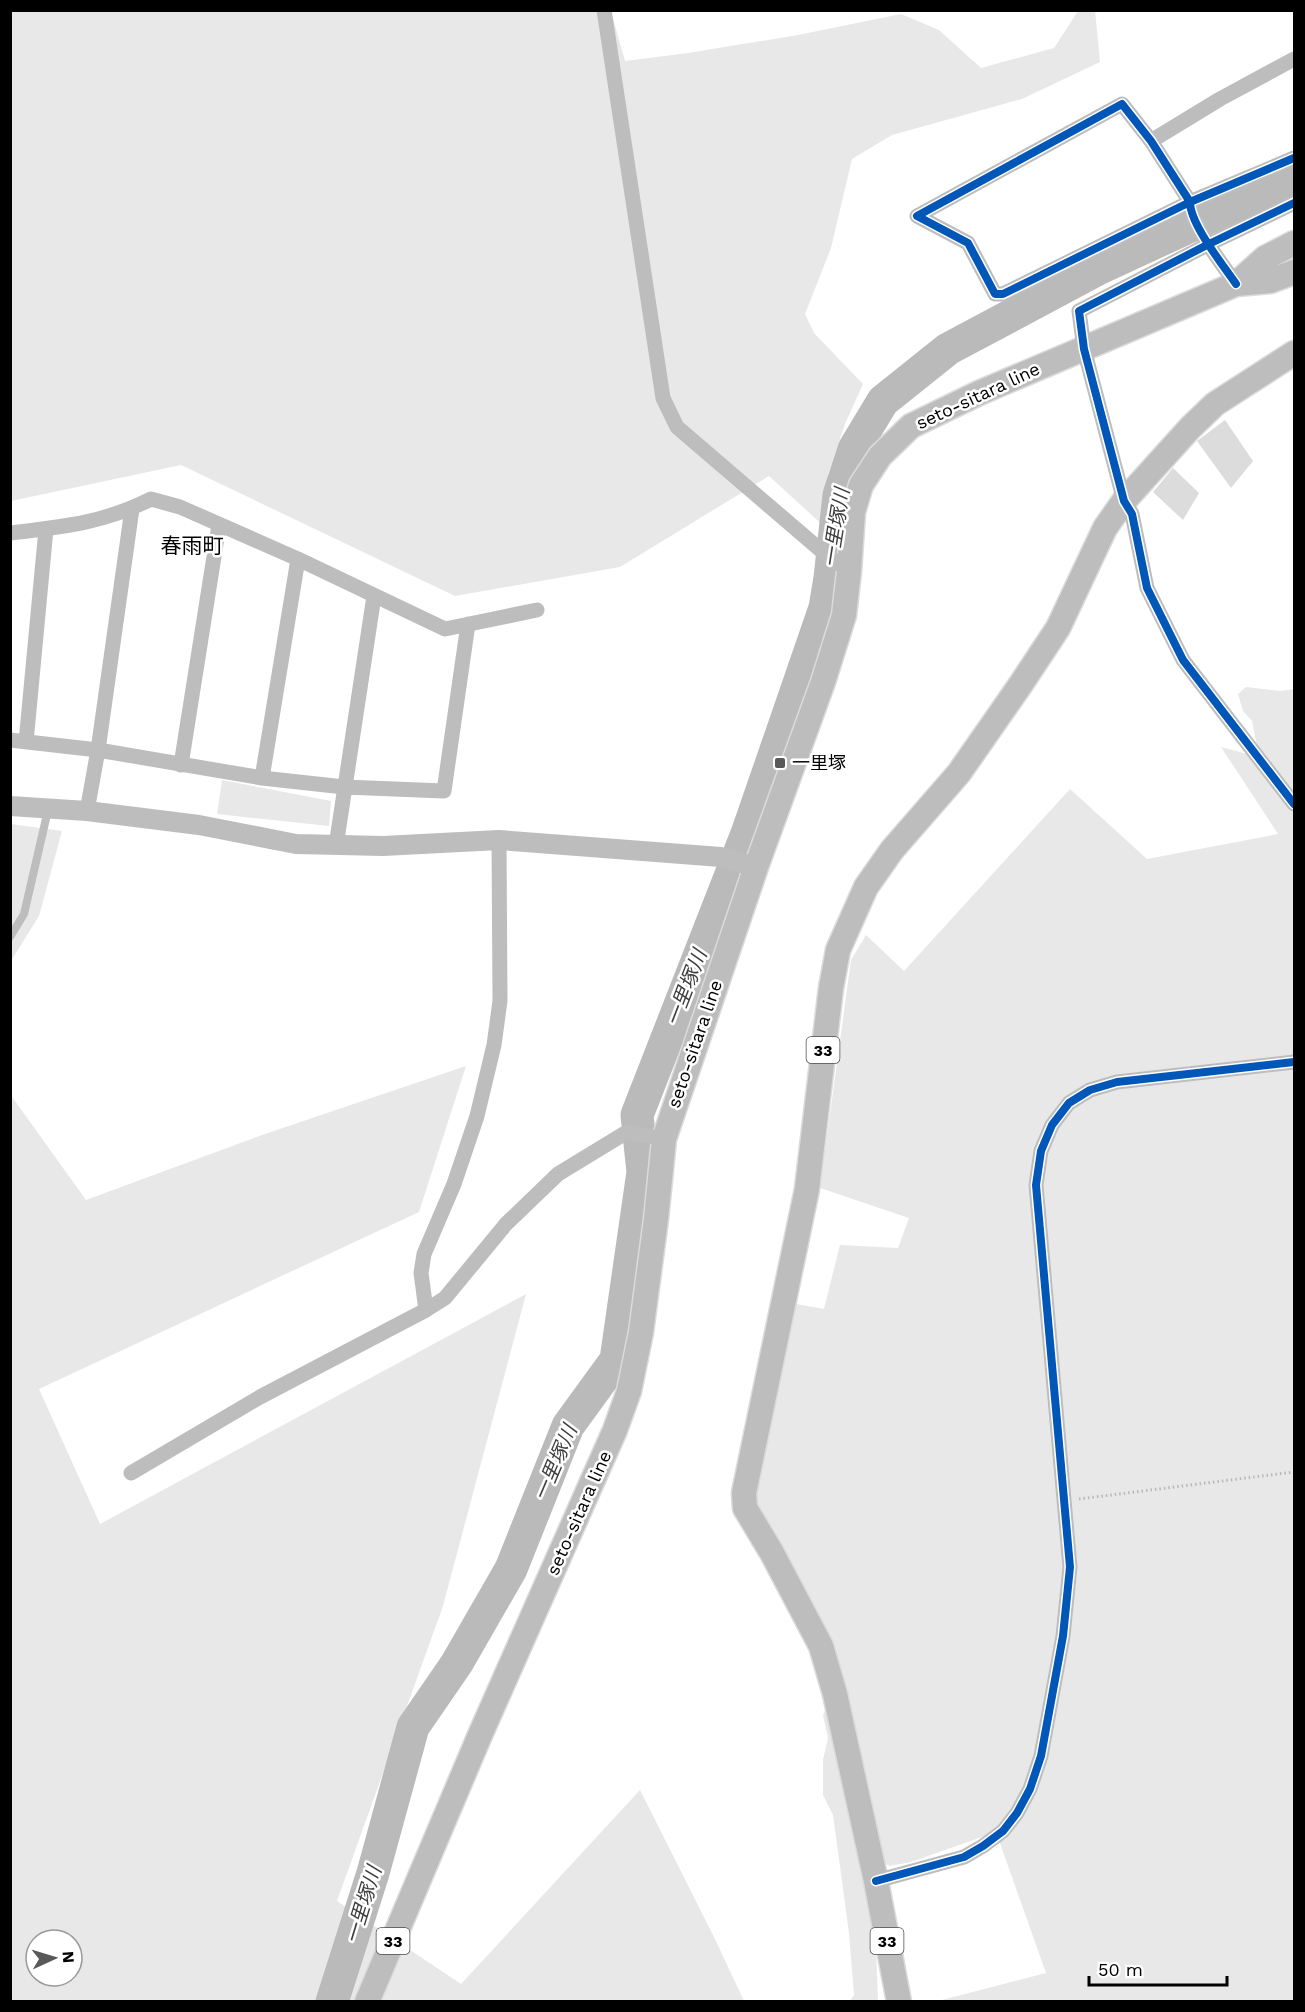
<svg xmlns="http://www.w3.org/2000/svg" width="1305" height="2012" font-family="'Work Sans','Noto Sans JP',sans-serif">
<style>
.green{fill:#e8e8e8;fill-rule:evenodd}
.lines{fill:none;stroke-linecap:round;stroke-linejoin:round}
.river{stroke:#bababa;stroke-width:33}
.building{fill:#dcdcdc}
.primary-casing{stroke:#dbdbdb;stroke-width:27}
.path{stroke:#b8b8b8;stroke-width:3;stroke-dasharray:1.5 3;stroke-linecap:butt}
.service{stroke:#bdbdbd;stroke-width:8}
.minor{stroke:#bdbdbd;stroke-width:15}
.tertiary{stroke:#bdbdbd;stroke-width:20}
.primary{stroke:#bdbdbd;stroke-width:24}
.cycleway-casing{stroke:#fff;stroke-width:11}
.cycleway{stroke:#0057b8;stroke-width:8}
.poi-dot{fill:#595959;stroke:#fff;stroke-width:2}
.labels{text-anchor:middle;stroke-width:5;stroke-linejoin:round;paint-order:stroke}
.shield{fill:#fff;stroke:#4c4c4c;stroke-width:1.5}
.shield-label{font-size:16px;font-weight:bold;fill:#000}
.street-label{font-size:18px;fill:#000;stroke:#fff}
.poi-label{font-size:18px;fill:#000;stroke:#fff;text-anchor:start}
.water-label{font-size:20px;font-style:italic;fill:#3e3e3e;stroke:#fff}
.quarter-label{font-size:21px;fill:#000;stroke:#fff}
</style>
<rect width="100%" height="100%" fill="#fff"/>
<path class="green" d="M 1095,10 L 1100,62 L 1022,99 L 892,135 L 852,159 L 831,248 L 805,314 L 814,333 L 863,384 L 845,424 L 828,474 L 828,530 L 769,476 L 620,567 L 455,596 L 181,465 L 11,501 L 10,11 L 611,11 L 625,61 L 688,53 L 798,35 L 901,14 L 939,30 L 981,68 L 1054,48 L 1078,11 Z
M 1246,687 L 1280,691 L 1294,689 L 1294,2001 L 938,2001 L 1046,1973 L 996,1832 L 911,1862 L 890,1866 L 880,1861 L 835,1662 L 754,1501 L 791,1303 L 824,1309 L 840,1245 L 898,1248 L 909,1218 L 820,1188 L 851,960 L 866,935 L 904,971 L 1070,789 L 1147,859 L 1278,834 L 1221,747 L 1269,760 L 1257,746 L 1252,721 L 1243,711 L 1238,694 Z
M 222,780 L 331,801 L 329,826 L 217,814 Z
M 11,824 L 62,831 L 39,916 L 11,961 Z
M 466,1066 L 419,1212 L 39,1389 L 100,1524 L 526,1294 L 443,1606 L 337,1901 L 461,1984 L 640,1790 L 714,1937 L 744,2001 L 11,2001 L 10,1094 L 86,1200 L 265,1134 ZM 36,1940 L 72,1940 L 72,1976 L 36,1976 Z
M 826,1708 L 868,1885 L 876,1948 L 878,2001 L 850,2001 L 854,1995 L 849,1933 L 833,1815 L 823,1795 L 823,1760 L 828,1738 L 823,1715 Z"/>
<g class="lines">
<path class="river" d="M 332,2002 L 373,1873 L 413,1727 L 457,1663 L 511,1569 L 568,1426 L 616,1360 L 643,1172 L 637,1115 L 748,831 L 825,608 L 830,578 L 839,495 L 854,449 L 883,401 L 948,349 L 1100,268 L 1221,212 L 1294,183"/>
</g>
<path class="building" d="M 1225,420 L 1253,461 L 1231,488 L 1197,441 Z
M 1173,468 L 1199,493 L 1183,520 L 1153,492 Z"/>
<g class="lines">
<g class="primary-casing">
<path id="primary" d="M 1236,284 L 1270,281 L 1294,272
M 367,2002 L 480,1735 L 615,1430 L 629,1391 L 641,1332 L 656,1219 L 664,1139 L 756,867 L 823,682 L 844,615 L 849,571 L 853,512 L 861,485 L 880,456 L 911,426 L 979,393 L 1236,284 L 1265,258 L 1294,243
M 899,2002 L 876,1881 L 835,1694 L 821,1646 L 772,1553 L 745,1508 L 744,1493 L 807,1189 L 831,988 L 838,950 L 866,887 L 892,850 L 959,773 L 1021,684 L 1058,628 L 1105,528 L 1124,501 L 1190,428 L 1215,404 L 1294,353"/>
</g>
<path class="path" d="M 1079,1499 L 1294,1472"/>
<path class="service" d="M 10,937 L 24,914 L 48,810"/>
<path class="minor" d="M 604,10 L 663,398 L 677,427 L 824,553 L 849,571
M 1151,141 L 1220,99 L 1294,59
M 1294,203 L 1209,244 L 1079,311 L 1084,349 L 1124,501 L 1132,514 L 1147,588 L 1183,660 L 1294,804
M 1236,284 C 1223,265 1190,224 1190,202 L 1151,141 L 1122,104 L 917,216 L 968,243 L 995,294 L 1003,294 L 1190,202 L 1294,158
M 10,533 C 62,527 104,523 151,499 L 180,507 L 298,559 L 445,629 L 537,610
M 10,740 L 98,750 L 262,778 L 344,787 L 444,791 L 468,624
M 26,742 L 46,529
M 181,765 L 219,525
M 262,778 L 298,559
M 87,811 L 98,750 L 132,509
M 336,846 L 374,596
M 426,1310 L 421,1273 L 424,1254 L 454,1184 L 477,1116 L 494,1045 L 500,1001 L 499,840
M 131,1473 L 260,1397 L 426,1310 L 445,1298 L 506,1224 L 558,1174 L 627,1132 L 664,1139
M 876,1881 L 964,1857 L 983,1846 L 1003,1831 L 1017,1813 L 1030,1789 L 1041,1756 L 1063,1636 L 1070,1567 L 1036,1185 L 1041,1151 L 1052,1125 L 1069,1103 L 1090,1090 L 1117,1082 L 1294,1062"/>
<path class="tertiary" d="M 10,806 L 87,811 L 199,825 L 296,844 L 383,846 L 499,840 L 721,857 L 756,867"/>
<use href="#primary" class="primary"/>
<g class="cycleway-casing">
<path id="cycleway" d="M 1294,203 L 1209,244 L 1079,311 L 1084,349 L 1124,501 L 1132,514 L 1147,588 L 1183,660 L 1294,804
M 1236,284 C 1223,265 1190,224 1190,202 L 1151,141 L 1122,104 L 917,216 L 968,243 L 995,294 L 1003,294 L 1190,202 L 1294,158
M 876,1881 L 964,1857 L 983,1846 L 1003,1831 L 1017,1813 L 1030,1789 L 1041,1756 L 1063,1636 L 1070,1567 L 1036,1185 L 1041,1151 L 1052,1125 L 1069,1103 L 1090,1090 L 1117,1082 L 1294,1062"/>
</g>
<use href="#cycleway" class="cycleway"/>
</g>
<rect class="poi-dot" x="774" y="757" width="12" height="12" rx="3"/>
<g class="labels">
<g class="shield">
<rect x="806.5" y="1037" width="33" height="26" rx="4.5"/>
<rect x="376.5" y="1928" width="33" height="26" rx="4.5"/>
<rect x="870.5" y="1928" width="33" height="26" rx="4.5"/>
</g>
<g class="shield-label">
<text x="823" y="1056">33</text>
<text x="393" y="1947">33</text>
<text x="887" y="1947">33</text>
</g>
<g class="street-label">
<text transform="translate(978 396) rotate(-25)" y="6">seto-sitara line</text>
<text transform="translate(695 1044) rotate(-71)" y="6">seto-sitara line</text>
<text transform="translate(579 1513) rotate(-66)" y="6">seto-sitara line</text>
</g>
<g class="poi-label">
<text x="792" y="769">一里塚</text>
</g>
<g class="water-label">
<text transform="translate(836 528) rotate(-81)" y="7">一里塚川</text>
<text transform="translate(686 988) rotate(-69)" y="7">一里塚川</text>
<text transform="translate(555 1463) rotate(-67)" y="7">一里塚川</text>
<text transform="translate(363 1905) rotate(-73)" y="7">一里塚川</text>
</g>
<g class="quarter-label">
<text x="192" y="553">春雨町</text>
</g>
</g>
<rect width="1305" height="2012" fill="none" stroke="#000000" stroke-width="24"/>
<g transform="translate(54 1958) rotate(86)"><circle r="28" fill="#ffffff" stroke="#999999" stroke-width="1.5"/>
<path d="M0-4.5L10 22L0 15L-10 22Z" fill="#595959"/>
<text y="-9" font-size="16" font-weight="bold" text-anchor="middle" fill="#000000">N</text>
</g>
<path d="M1089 1976v9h138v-9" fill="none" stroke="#000000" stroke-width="3"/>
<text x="1098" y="1976" font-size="18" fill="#000000" stroke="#ffffff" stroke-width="4.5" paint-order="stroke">50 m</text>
</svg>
